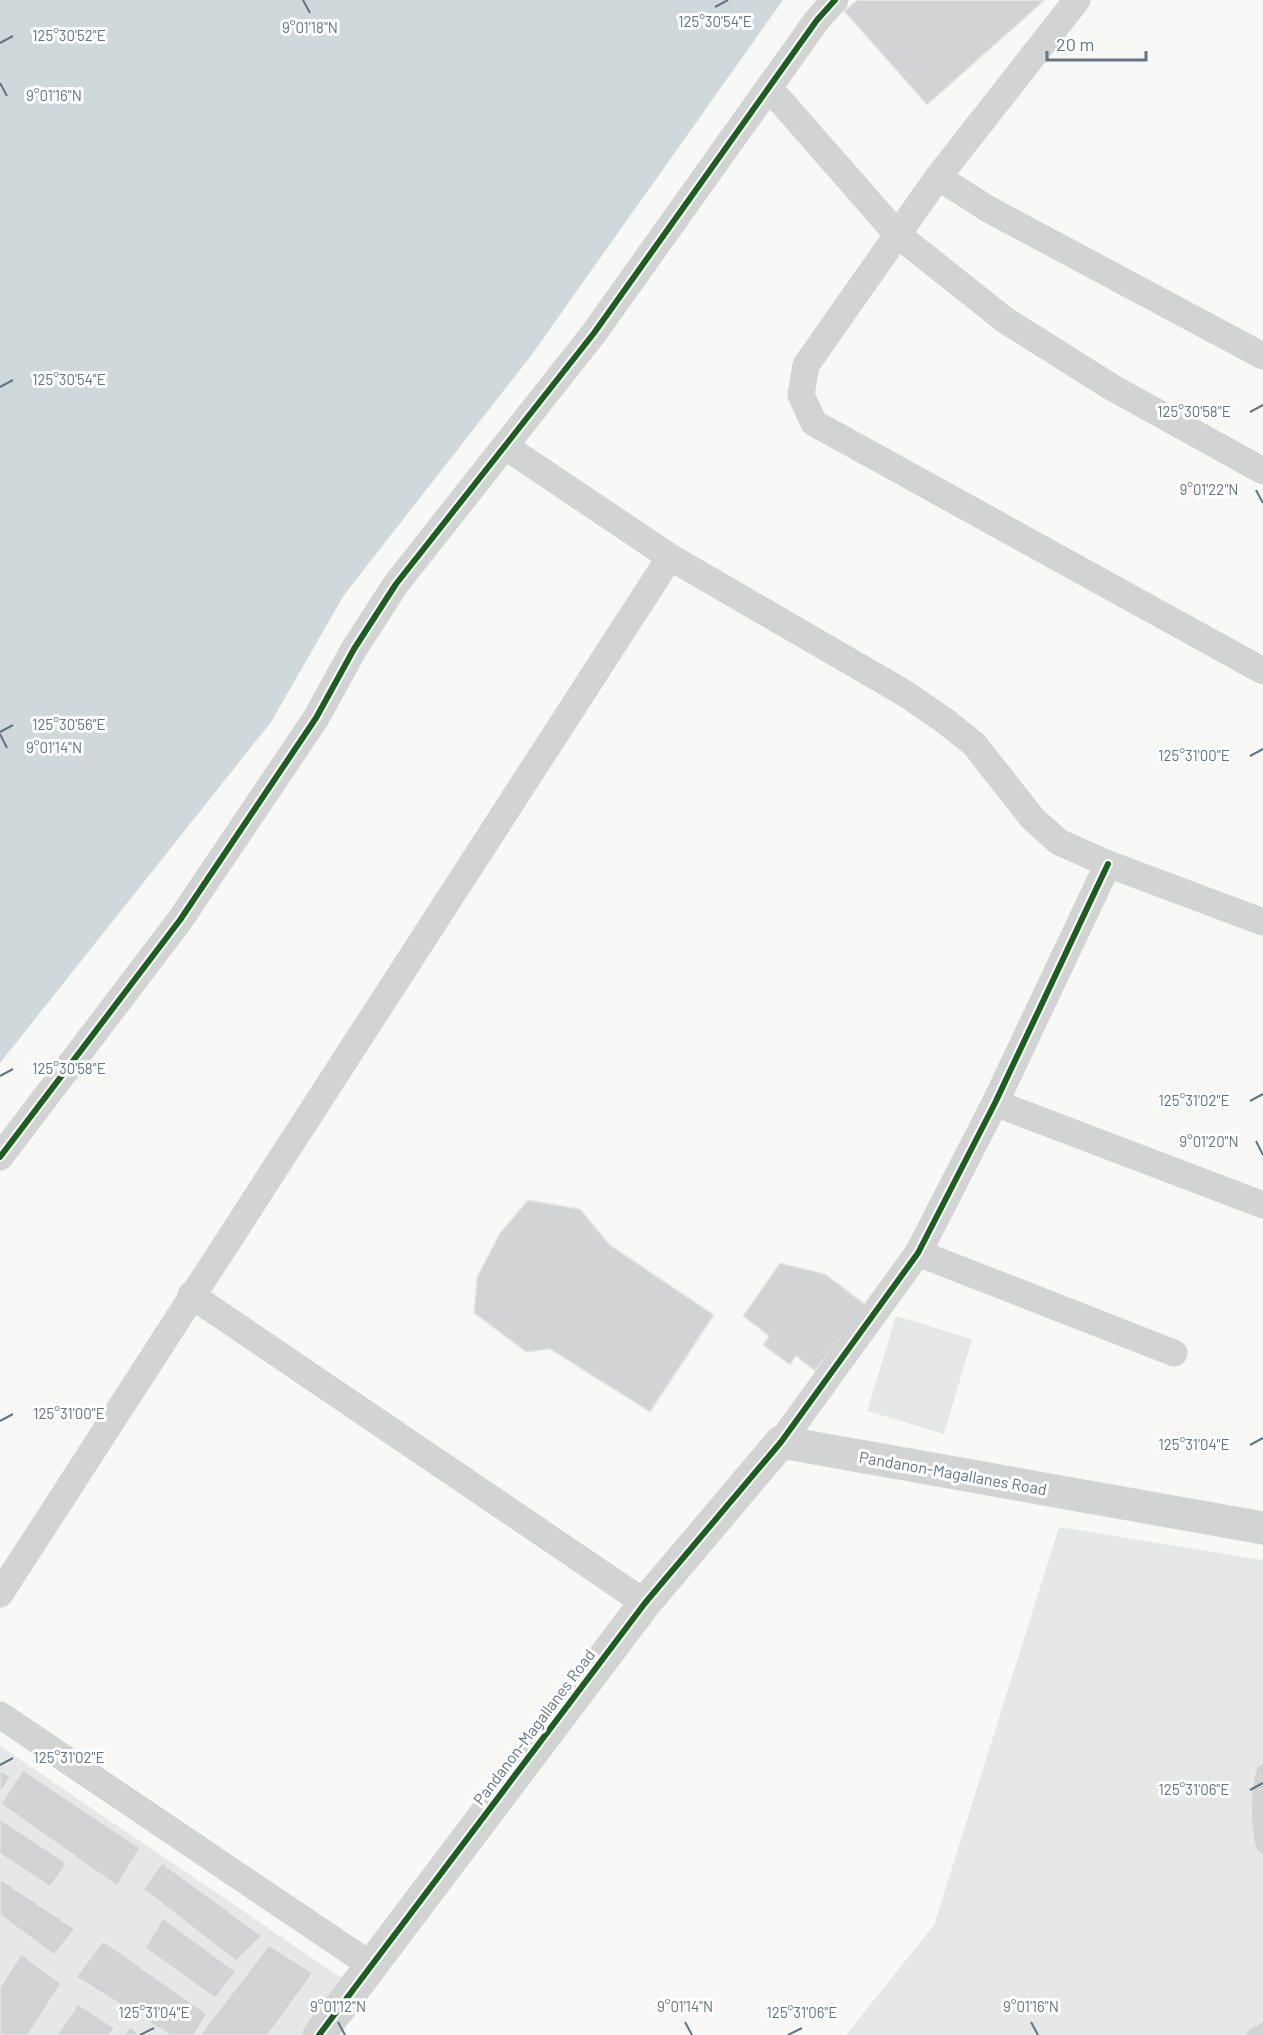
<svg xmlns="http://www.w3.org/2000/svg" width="1263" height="2035" font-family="Barlow,sans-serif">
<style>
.built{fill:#e6e8e8}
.water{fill:#cfd8da}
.building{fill:#d1d3d4;stroke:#e8e8e6;stroke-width:1.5}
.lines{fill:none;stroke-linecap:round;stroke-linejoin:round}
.service{stroke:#d2d3d3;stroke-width:14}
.minor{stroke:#d2d3d3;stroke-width:27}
.tertiary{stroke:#d2d3d3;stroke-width:33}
.cycleway-casing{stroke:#fff;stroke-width:10}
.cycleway{stroke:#1b5e20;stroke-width:6}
.ticks{fill:none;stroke:#617584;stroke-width:2}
.labels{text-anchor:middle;stroke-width:6;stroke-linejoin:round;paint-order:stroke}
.street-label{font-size:16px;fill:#617584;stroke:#fff}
.ticks-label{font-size:15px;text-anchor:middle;fill:#617584;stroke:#fff;stroke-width:6;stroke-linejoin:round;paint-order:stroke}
</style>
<rect width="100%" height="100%" fill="#f8f8f7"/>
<path class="built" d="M 896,1316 L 972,1339 L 944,1434 L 867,1411 Z
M 1059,1527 L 1263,1560 L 1263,2035 L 846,2035 L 934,1925 Z
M 0,1746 L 346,1981 L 305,2035 L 0,2035 Z"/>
<path class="water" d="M 0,0 L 783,0 L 530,357 L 344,595 L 271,722 L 0,1063 Z"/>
<path class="building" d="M 857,0 L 1045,0 L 927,105 L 844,11 Z
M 528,1200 L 580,1209 L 610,1245 L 714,1315 L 650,1412 L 550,1349 L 526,1352 L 474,1313 L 477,1277 L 500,1233 Z
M 780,1263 L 825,1274 L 866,1305 L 815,1371 L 796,1356 L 790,1365 L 763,1345 L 769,1336 L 743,1316 Z
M 0,1770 L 11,1777 L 0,1793 Z
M 23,1770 L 140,1848 L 117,1886 L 1,1804 Z
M 0,1819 L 67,1863 L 50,1887 L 0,1854 Z
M 162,1863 L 262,1936 L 236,1961 L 143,1889 Z
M 0,1879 L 75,1929 L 54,1955 L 0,1915 Z
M 163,1918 L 236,1972 L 215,1998 L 145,1948 Z
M 103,1941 L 207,2014 L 194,2035 L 170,2035 L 76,1977 Z
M 269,1945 L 313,1973 L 268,2035 L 200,2035 Z
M 21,1954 L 61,1984 L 28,2035 L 0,2035 L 0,1987 Z
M 78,2004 L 115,2028 L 109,2035 L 57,2035 Z
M 130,2027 L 141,2035 L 124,2035 Z"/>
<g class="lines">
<path class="service" d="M 1263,1772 C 1257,1798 1257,1820 1263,1846
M 1254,2035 L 1263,2030"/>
<path class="minor" d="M 1077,0 L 938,177 L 806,365 L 801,395 L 814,423 L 1263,671
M 770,89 L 898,235 L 1005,320 L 1113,388 L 1263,471
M 938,177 L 988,209 L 1263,356
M 506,447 L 670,557 L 906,694 L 945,721 L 974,744 L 1033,819 L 1059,842 L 1108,864 L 1263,922
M 995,1103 L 1263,1205
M 0,1157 L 180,920 L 316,718 L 354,649 L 396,584 L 594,333 L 817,20 L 835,0
M 918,1253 L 1174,1353
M 191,1295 L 645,1603
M 781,1442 L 918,1253 L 995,1103 L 1108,864
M 0,1594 L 670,557
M 0,1715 L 372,1966"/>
<path class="tertiary" d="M 319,2035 L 645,1603 L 781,1442 L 1263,1528"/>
<g class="cycleway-casing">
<path id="cycleway" d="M 0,1157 L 180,920 L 316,718 L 354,649 L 396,584 L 594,333 L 817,20 L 835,0
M 319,2035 L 645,1603 L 781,1442 L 918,1253 L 995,1103 L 1108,864"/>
</g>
<use href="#cycleway" class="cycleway"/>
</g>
<path class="ticks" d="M 303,0 L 310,13M 715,7 L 728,0M 0,43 L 13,36M 0,83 L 7,96M 0,387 L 13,380M 1250,412 L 1263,405M 1256,490 L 1263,503M 0,732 L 13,725M 0,734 L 7,748M 1250,756 L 1263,749M 0,1076 L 13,1069M 1250,1101 L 1263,1094M 1256,1141 L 1263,1155M 0,1421 L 13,1414M 1250,1445 L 1263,1438M 0,1765 L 13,1758M 1250,1790 L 1263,1783M 338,2022 L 345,2035M 685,2022 L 692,2035M 1031,2022 L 1038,2035M 140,2035 L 154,2028M 788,2035 L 802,2028"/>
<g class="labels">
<g class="street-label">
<text transform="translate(953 1473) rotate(10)" y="6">Pandanon-Magallanes Road</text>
<text transform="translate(534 1727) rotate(-53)" y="6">Pandanon-Magallanes Road</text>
</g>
</g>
<g class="ticks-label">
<text x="715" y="27">125°30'54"E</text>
<text x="310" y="33">9°01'18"N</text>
<text x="69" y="41">125°30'52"E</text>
<text x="54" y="101">9°01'16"N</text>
<text x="69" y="385">125°30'54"E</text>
<text x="1194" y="417">125°30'58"E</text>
<text x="1209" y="495">9°01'22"N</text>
<text x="69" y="730">125°30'56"E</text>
<text x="54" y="753">9°01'14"N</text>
<text x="1194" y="761">125°31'00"E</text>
<text x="69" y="1074">125°30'58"E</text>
<text x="1194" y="1106">125°31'02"E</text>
<text x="1209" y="1147">9°01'20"N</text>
<text x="69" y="1419">125°31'00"E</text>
<text x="1194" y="1450">125°31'04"E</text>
<text x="69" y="1763">125°31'02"E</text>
<text x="1194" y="1795">125°31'06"E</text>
<text x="338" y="2012">9°01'12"N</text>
<text x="685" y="2012">9°01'14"N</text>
<text x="1031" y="2012">9°01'16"N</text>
<text x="154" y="2018">125°31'04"E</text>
<text x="802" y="2018">125°31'06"E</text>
</g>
<path d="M1047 51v9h99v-9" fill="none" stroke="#617584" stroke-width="3"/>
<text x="1056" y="51" font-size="18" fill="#617584" stroke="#ffffff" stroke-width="4.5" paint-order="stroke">20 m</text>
</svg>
